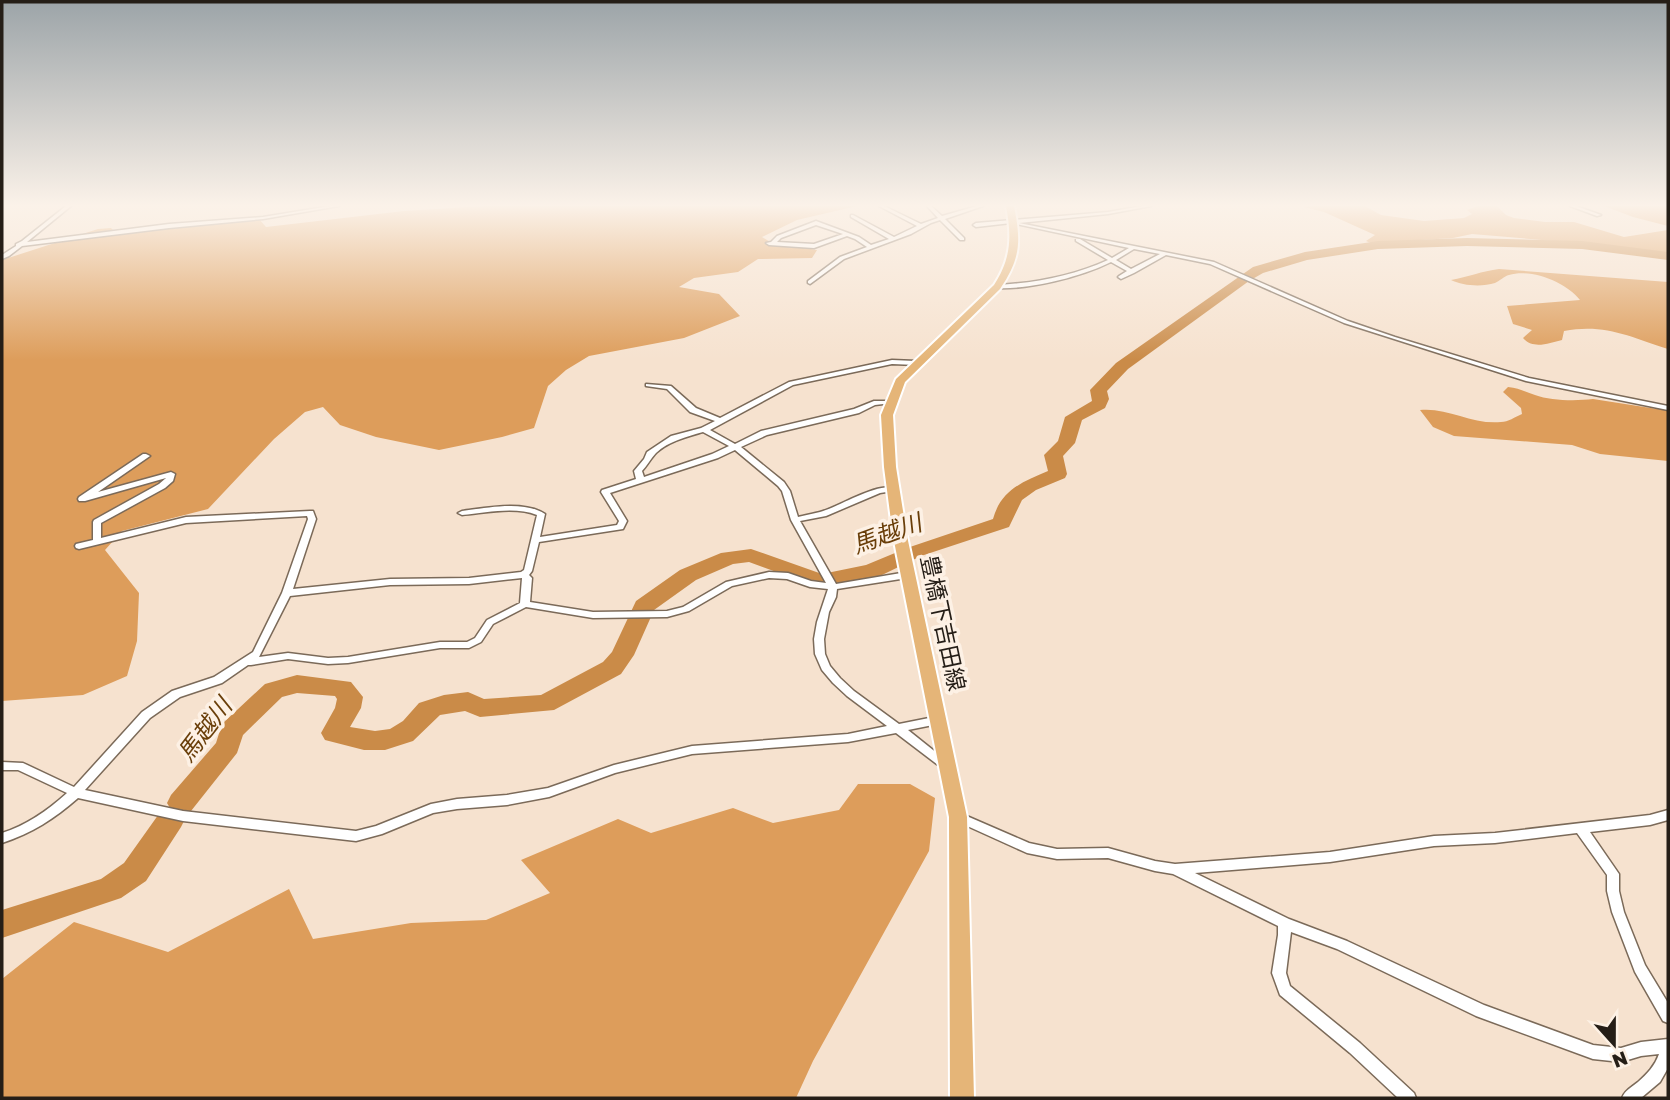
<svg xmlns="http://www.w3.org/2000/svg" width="1670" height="1100" font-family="'Golos Text','Noto Sans JP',sans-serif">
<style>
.forest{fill:#dd9d5b}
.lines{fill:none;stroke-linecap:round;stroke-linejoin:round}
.river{fill:#ca8b48;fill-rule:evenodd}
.minor-casing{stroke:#7b6a59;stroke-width:3}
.primary-casing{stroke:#fff;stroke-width:4}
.minor{fill:#fff;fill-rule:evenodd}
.primary{fill:#e5b578;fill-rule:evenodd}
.labels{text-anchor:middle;stroke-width:7;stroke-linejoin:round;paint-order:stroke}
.street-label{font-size:23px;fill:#251e17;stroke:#fdf1e5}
.water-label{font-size:24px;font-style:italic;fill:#6a3f0a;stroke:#fdf1e5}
</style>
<rect width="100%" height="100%" fill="#f6e2cf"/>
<path class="forest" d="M 485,206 L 857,206 L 797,220 L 762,237 L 772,243 L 817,250 L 812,258 L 758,259 L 738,272 L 694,278 L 679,287 L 719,294 L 740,316 L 684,338 L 589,356 L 566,370 L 548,386 L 534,428 L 502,437 L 439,450 L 376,437 L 340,425 L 323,407 L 305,412 L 274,439 L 208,509 L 122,531 L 105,550 L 139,593 L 137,641 L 127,676 L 83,695 L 2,701 L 2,260 L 98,229 L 111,228 L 116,233 L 259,219 L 266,227 L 404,211 Z
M 1313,206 L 1365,206 L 1381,215 L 1424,221 L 1464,218 L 1472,214 L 1467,210 L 1478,206 L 1497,206 L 1506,215 L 1514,218 L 1545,222 L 1574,222 L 1624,237 L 1668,230 L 1668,255 L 1601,245 L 1472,234 L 1453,238 L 1371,243 L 1366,241 L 1375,235 L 1324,212 L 1304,207 Z
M 1604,206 L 1668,206 L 1668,226 L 1633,217 Z
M 1499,269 L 1668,282 L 1668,349 C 1631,337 1604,323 1564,331 L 1562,340 C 1549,343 1533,350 1523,338 L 1532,330 L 1513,324 L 1507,306 L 1580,300 C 1567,283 1532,268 1509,275 C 1504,276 1500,281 1495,283 C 1482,287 1463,286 1451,280 C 1468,277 1482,271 1499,269 Z
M 1508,387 C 1519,388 1526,392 1535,395 C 1551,401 1577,401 1593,399 L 1657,409 L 1668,408 L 1668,461 L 1600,454 L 1572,445 L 1454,436 L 1433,427 L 1420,410 C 1447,407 1473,425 1501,422 C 1508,422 1515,417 1522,414 L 1521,408 L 1503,392 Z
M 858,784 L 910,784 L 935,798 L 929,851 L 813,1061 L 796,1098 L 2,1098 L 2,979 L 74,922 L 168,952 L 289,889 L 313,939 L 411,923 L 486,920 L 550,893 L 521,860 L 618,819 L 651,833 L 733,808 L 773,823 L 839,810 Z"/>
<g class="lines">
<path class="river" d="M 1467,238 L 1582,241 L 1668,252 L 1668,260 L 1582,249 L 1467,246 L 1378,249 L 1307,260 L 1263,273 L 1249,281 L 1128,369 L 1107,391 L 1109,399 L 1105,408 L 1082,420 L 1075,443 L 1063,456 L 1067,474 L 1065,478 L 1036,490 L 1022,500 L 1009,527 L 921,556 L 880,576 L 820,588 L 749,562 L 733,564 L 696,580 L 654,610 L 634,655 L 621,674 L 554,710 L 480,717 L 465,711 L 440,715 L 413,741 L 385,750 L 364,750 L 325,740 L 321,733 L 335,708 L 337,699 L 335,696 L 297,693 L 282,697 L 243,735 L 237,753 L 191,811 L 182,814 L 185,819 L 181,827 L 146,881 L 121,898 L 2,938 L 2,910 L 101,879 L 124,863 L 161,811 L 170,808 L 167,803 L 171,795 L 216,743 L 222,724 L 265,684 L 297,675 L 351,682 L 363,697 L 361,708 L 350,727 L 375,731 L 390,729 L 403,721 L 419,703 L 444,695 L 468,692 L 484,699 L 541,695 L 603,662 L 612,652 L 636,601 L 680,570 L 721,553 L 751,549 L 822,574 L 866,565 L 907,548 L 993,519 C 1001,490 1022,482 1048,471 L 1044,455 L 1058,441 L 1065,417 L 1092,401 L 1090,390 L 1116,363 L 1253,267 L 1305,252 L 1378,241 Z"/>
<g class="minor-casing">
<path id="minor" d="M 66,206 L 71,206 L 27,242 L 169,224 L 263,217 L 330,206 L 339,206 L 263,219 L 169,228 L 22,246 L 9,256 L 2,259 L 2,255 L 16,246 L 16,244 L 22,241 Z
M 879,206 L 884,206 L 921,224 L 938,218 L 927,206 L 931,206 L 942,216 L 977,206 L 983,206 L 945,219 L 964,238 L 964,240 L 960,240 L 940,220 L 931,223 L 911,234 L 844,259 L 810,284 L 808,283 L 808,281 L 840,257 L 867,247 L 855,239 L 847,236 L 814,248 L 769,245 L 766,243 L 771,242 L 777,236 L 816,221 L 859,237 L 871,245 L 889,239 L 851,217 L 851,215 L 853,215 L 894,237 L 917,226 ZM 816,225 L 843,234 L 814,244 L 777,242 L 781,238 Z
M 1142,206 L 1151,206 L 1108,214 L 1019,223 L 1214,262 L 1348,321 L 1395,337 L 1529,378 L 1668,406 L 1668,410 L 1526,381 L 1344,323 L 1210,264 L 1166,255 L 1134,273 L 1121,279 L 1118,277 L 1119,276 L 1127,271 L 1111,262 C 1081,277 1029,290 995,288 L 994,287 L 997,285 C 1034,283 1073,276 1108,260 L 1076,241 L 1076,239 L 1080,239 L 1112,258 L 1129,248 L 1011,223 L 976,227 L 973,225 L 976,223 L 1108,212 ZM 1134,249 L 1160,254 L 1131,269 L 1116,260 Z
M 1570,206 L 1576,206 L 1601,215 L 1597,216 Z
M 892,360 L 916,361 L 919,363 L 916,365 L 892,364 L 793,385 L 710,430 L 735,444 L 761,431 L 854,409 L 874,401 L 892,401 L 892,403 L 875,405 L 859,413 L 767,435 L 741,447 L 784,482 L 790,491 L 798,517 C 805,515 813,514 820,512 C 839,507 880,480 897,489 L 893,491 L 880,493 L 826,516 L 800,521 L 836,584 L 907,572 L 912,575 L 907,578 L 837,589 L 836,597 L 829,612 L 824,639 L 825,654 L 830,666 L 840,678 L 854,691 L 899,724 L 939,716 L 943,717 L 944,720 L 943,723 L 908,730 L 943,758 L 952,762 L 954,765 L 952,768 L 948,769 L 938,765 L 896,733 L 848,742 L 692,754 L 615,773 L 549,797 L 507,805 L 457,809 L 433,813 L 382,834 L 356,841 L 183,821 L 78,798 C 54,819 32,833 2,843 L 2,833 C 27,825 47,811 67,793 L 18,770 L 2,770 L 2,762 L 23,763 L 74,787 L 142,712 L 172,691 L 214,677 L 253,652 L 282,593 L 308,519 L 307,516 L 186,523 L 79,549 L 76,548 L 75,546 L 76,544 L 93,540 L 93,522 L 94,520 L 159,484 L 166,478 L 85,501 L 79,501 L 78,499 L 79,497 L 143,454 L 146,454 L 150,456 L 98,492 L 171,472 L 175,474 L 173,481 L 165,488 L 101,523 L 101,538 L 186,517 L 310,511 L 313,511 L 316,519 L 293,589 L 390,579 L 469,578 L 521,572 L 524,570 L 537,515 C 514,506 486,513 462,515 L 458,513 L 462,511 C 486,508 524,500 545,514 L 540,537 L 617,525 L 619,521 L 601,492 L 602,490 L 636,479 L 634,471 L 644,459 L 647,452 L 671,436 L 701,428 L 715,421 L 690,412 L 667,389 L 646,386 L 646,384 L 671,386 L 696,408 L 720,418 L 789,382 ZM 703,432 L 729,446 L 712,454 L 644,477 L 642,471 C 647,466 651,458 656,453 C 669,441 686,437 703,432 ZM 735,450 L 778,486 L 782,491 L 791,520 L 826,583 L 811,581 L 788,573 L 769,572 L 726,582 L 683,607 L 667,611 L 593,612 L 530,602 L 532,578 L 529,575 L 532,571 L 539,542 L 623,529 L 627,521 L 610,493 L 718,458 ZM 522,578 L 520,603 L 487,620 L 475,638 L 467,642 L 440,642 L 348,657 L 328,658 L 288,653 L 259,657 L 290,596 L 390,585 L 469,584 ZM 769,578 L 787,579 L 810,587 L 828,589 L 817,622 L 814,639 L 815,654 L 822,670 L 833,683 L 847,696 L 887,726 L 848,734 L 692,746 L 614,765 L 548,788 L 507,795 L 457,799 L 431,804 L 376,826 L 356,831 L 183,811 L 85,790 L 150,718 L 180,697 L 222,683 L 248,665 L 251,665 L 288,659 L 328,664 L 348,663 L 440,648 L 469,648 L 481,642 L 493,624 L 526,607 L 593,618 L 667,617 L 689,611 L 732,586 Z
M 1668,810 L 1668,820 L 1650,825 L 1590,832 L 1619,874 L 1619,891 L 1624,912 L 1645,965 L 1668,1003 L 1668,1023 L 1663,1021 L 1635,972 L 1612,912 L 1607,891 L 1607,875 L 1577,833 L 1495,843 L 1434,846 L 1330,862 L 1195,873 L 1289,919 L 1347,941 L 1484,1005 L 1593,1045 L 1621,1048 L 1641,1042 L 1668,1039 L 1668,1068 L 1660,1082 L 1641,1098 L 1622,1098 C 1625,1090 1632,1087 1638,1082 C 1647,1074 1655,1066 1659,1054 L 1641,1056 L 1621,1062 L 1593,1059 L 1476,1016 L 1337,949 L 1291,932 L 1286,973 L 1290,986 L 1360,1043 L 1414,1093 L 1416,1098 L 1398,1098 L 1350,1053 L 1280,995 L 1272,973 L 1278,935 L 1278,926 L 1173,874 L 1155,871 L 1108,858 L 1057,859 L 1027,853 L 954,820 L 952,817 L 954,814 L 958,812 L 962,814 L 1029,843 L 1057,849 L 1108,848 L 1155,861 L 1175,864 L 1330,852 L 1434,836 L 1495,833 L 1650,815 Z"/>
</g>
<g class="primary-casing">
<path id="primary" d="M 1006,206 L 1014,206 C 1021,241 1021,258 1000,289 L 905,382 L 893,415 L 896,467 L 907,536 L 967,817 L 974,1098 L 950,1098 L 949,817 L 893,536 L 884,467 L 881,415 L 896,379 L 994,285 C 1011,259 1012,237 1006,206 Z"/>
</g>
<use href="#minor" class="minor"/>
<use href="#primary" class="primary"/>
</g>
<linearGradient id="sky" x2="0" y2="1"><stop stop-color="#9ca4a8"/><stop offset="0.57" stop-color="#fbf2e9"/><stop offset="1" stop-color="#fbf2e9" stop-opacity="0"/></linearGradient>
<rect width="1670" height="360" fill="url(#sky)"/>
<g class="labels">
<g class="street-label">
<text transform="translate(943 623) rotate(78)" y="8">豊橋下吉田線</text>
</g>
<g class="water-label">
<text transform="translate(887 534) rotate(-20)" y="8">馬越川</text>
<text transform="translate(205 730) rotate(-53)" y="8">馬越川</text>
</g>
</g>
<rect width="1670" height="1100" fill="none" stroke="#251e17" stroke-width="7"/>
<g transform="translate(1614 1044) rotate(159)" stroke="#fdf1e5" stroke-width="5" paint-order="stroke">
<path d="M0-5L12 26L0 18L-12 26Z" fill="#251e17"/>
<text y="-10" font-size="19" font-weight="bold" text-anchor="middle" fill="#251e17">N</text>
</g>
</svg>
